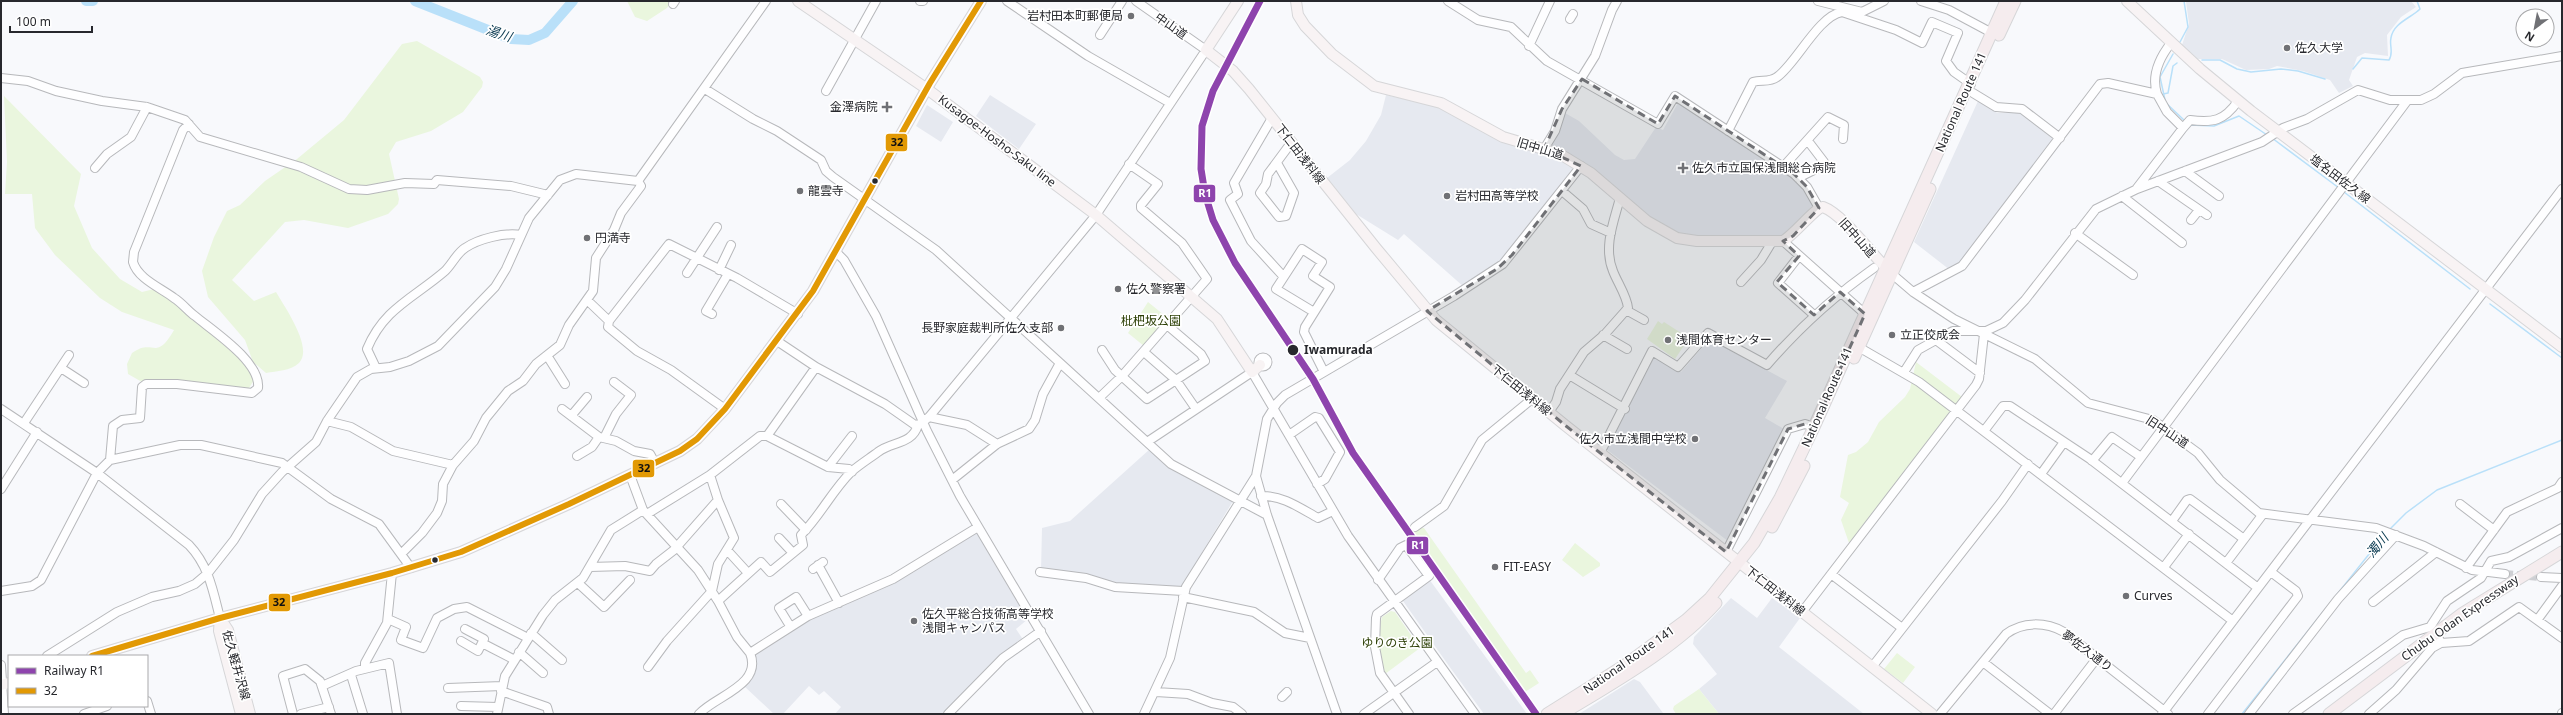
<svg xmlns="http://www.w3.org/2000/svg" width="2563" height="715" font-family="'Noto Sans','Noto Sans JP',sans-serif">
<style>
.built{fill:#e6e9f0}
.green{fill:#eaf6de}
.lines{fill:none;stroke-linecap:round;stroke-linejoin:round}
.stream{stroke:#b9e0f9;stroke-width:1.5}
.river{stroke:#b9e0f9;stroke-width:10}
.minor-tunnel{stroke:#cecfd3;stroke-width:8;stroke-dasharray:8 4;stroke-linecap:butt}
.minor-casing{stroke:#b7b8bb;stroke-width:10}
.major-casing{stroke:#d6d6d8;stroke-width:12}
.highway-casing{stroke:#d6d6d8;stroke-width:13}
.minor{stroke:#fefeff;stroke-width:8}
.major{stroke:#f8f3f4;stroke-width:10}
.highway{stroke:#f5ecee;stroke-width:11}
.bus-1-casing{stroke:#fff;stroke-width:9}
.bus-1{stroke:#e29904;stroke-width:6}
.rail-1-casing{stroke:#fff;stroke-width:10}
.rail-1{stroke:#8e44ad;stroke-width:7}
.marked{fill:#707175;fill-opacity:0.2;stroke:#707175;stroke-width:3;stroke-dasharray:8 5;stroke-linejoin:round}
.poi-dot{fill:#707175;stroke:#fff;stroke-width:1.5}
.bus-dot{fill:#27282d;stroke:#fff;stroke-width:1.5}
.labels{text-anchor:middle;stroke-width:3.5;stroke-linejoin:round;paint-order:stroke}
.poi-label{font-size:12px;fill:#27282d;stroke:#fff;text-anchor:start}
.street-label{font-size:12px;fill:#27282d;stroke:#fff}
.park-label{font-size:12px;fill:#2c3f05;stroke:#fff}
.stop-label{font-size:12px;font-weight:bold;fill:#27282d;stroke:#fff;text-anchor:start}
.water-label{font-size:13px;font-style:italic;fill:#08384f;stroke:#fff}
.line-badge{stroke:#fff;stroke-width:1.5}
.badge-label{font-size:11px;text-anchor:middle;font-weight:bold;fill:#fff}
.pale-badge-label{font-size:11px;text-anchor:middle;font-weight:bold;fill:#111}
</style>
<rect width="100%" height="100%" fill="#f8f9fc"/>
<path class="built" d="M 2186,1 L 2411,1 L 2416,7 L 2401,17 L 2387,35 L 2388,56 L 2365,53 L 2357,57 L 2349,80 L 2353,86 L 2339,93 L 2330,80 L 2303,71 L 2277,66 L 2269,69 L 2246,70 L 2222,59 L 2197,59 L 2182,45 L 2189,24 Z
M 990,95 L 1036,124 L 1019,149 L 976,116 Z
M 1386,95 L 1443,108 L 1498,140 L 1559,158 L 1574,167 L 1508,254 L 1497,266 L 1464,287 L 1404,234 L 1398,240 L 1356,214 L 1327,178 L 1350,160 L 1366,141 L 1381,115 Z
M 1978,101 L 1997,113 L 2022,112 L 2055,137 L 1959,266 L 1950,270 L 1914,242 Z
M 1678,103 L 1786,173 L 1803,188 L 1809,197 L 1813,207 L 1810,211 L 1783,236 L 1685,236 L 1647,217 L 1549,147 L 1565,113 L 1579,121 L 1615,155 L 1624,160 L 1635,159 L 1656,127 L 1663,130 Z
M 927,105 L 953,122 L 941,142 L 916,126 Z
M 1711,340 L 1787,381 L 1765,418 L 1784,429 L 1728,541 L 1606,449 L 1653,356 L 1681,372 L 1707,342 Z
M 1150,449 L 1183,475 L 1233,501 L 1180,589 L 1117,585 L 1041,571 L 1042,528 L 1070,521 Z
M 976,532 L 1028,619 L 1016,629 L 1024,641 L 945,714 L 835,714 L 841,707 L 824,691 L 819,695 L 809,686 L 783,714 L 774,714 L 744,686 L 753,655 L 797,624 Z
M 1429,579 L 1527,714 L 1484,714 L 1449,666 L 1403,601 Z
M 1731,598 L 1757,618 L 1772,598 L 1800,618 L 1779,647 L 1864,714 L 1719,714 L 1699,689 L 1717,674 L 1693,644 L 1694,637 Z
M 1634,679 L 1640,682 L 1663,713 L 1668,714 L 1579,714 Z"/>
<path class="green" d="M 627,1 L 672,1 L 667,8 L 647,21 L 635,17 Z
M 417,41 L 480,77 L 483,82 L 482,87 L 463,112 L 431,131 L 396,142 L 389,154 L 399,199 L 398,204 L 388,214 L 348,228 L 304,220 L 285,222 L 232,280 L 254,301 L 276,292 C 284,306 314,348 299,363 C 290,371 277,371 266,373 L 253,362 L 245,340 L 208,297 L 202,271 L 214,237 L 227,211 L 240,205 L 265,181 L 297,159 L 344,120 L 402,44 Z
M 4,96 L 81,174 L 74,206 L 92,248 L 120,279 L 142,292 L 154,289 L 168,297 L 247,365 L 254,380 L 249,388 L 142,382 L 128,374 L 127,364 L 132,353 C 154,337 155,363 174,330 L 122,312 L 100,298 L 55,255 L 35,228 L 32,194 L 5,194 L 7,162 Z
M 1148,302 L 1169,319 L 1144,346 L 1128,333 Z
M 1658,321 L 1662,324 L 1664,322 L 1689,338 L 1675,359 L 1647,339 Z
M 1916,362 L 1962,397 L 1849,543 L 1841,520 L 1849,503 L 1840,497 L 1848,455 L 1856,452 L 1868,442 L 1879,422 L 1905,397 L 1910,389 Z
M 1420,527 L 1424,528 L 1526,673 L 1530,670 L 1539,683 L 1525,692 L 1413,533 Z
M 1575,543 L 1600,563 L 1600,566 L 1583,577 L 1562,560 Z
M 1391,611 L 1395,612 L 1420,648 L 1385,674 C 1378,664 1379,628 1382,617 Z
M 1897,653 L 1915,667 L 1903,683 L 1884,669 Z
M 1699,689 L 1719,714 L 1676,714 L 1673,709 L 1674,706 Z"/>
<g class="lines">
<path class="stream" d="M 2180,42 L 2188,27 L 2184,1
M 2202,60 L 2220,60 L 2237,69 L 2251,72 L 2281,69 L 2298,71 L 2325,79
M 2353,69 L 2362,58 L 2389,60 C 2394,53 2389,45 2391,38 C 2393,23 2411,18 2420,9 L 2417,1
M 2163,94 L 2168,93 L 2173,66 L 2177,63
M 2165,100 L 2160,77 L 2173,54
M 2166,103 L 2185,121
M 2190,125 L 2214,126 L 2239,116 L 2267,135
M 2272,138 L 2339,188
M 2344,192 L 2470,289
M 2490,304 L 2562,358
M 2389,530 L 2406,513 L 2437,490 L 2562,440
M 2242,714 L 2385,534"/>
<path class="river" d="M 86,1 L 93,1
M 415,1 L 511,39 L 529,40 L 545,33 L 573,1"/>
<path class="minor-tunnel" d="M 2505,574 L 2541,577"/>
<g class="minor-casing">
<path id="minor" d="M 920,1 L 923,1
M 1007,1 L 1088,56 L 1170,103
M 1448,1 L 1478,20 L 1511,27 L 1547,61 L 1658,124 L 1675,96 L 1794,174 L 1807,187 L 1819,208
M 1818,1 L 1862,12 L 1884,1
M 1921,1 L 1949,10 L 1992,33
M 673,4 L 675,1
M 1842,12 L 1896,30 L 1922,43 L 1932,22 L 1958,33 L 1946,61 L 1954,72 L 1971,84
M 1570,19 L 1573,14
M 1100,35 L 1122,1
M 1529,46 L 1550,1
M 1,78 L 28,81 L 56,91 L 102,101 L 147,107 L 185,120 L 200,137 L 301,167 L 349,189 L 367,190 L 405,183 L 434,184 L 437,180 L 511,186 L 548,195
M 705,89 L 753,119 L 777,131 L 821,160 L 826,171 L 833,177 L 936,250 L 1171,464 L 1267,515
M 826,91 L 876,1
M 1973,93 L 1996,107 L 2022,109 L 2060,138
M 2157,94 C 2151,75 2160,57 2171,43
M 1272,118 L 1234,183 L 1238,194 L 1230,200 L 1251,241 L 1283,276
M 2183,128 L 2190,120 C 2213,123 2224,121 2238,101
M 1728,131 L 1753,82 C 1761,79 1769,83 1777,77 C 1796,64 1818,16 1842,12 L 1842,8
M 1544,149 L 1555,131 L 1562,109 L 1595,56 L 1612,10 L 1617,1
M 1277,163 L 1294,193 L 1286,216 L 1279,217 L 1260,193 L 1266,184 L 1268,174 L 1291,143
M 1783,167 L 1828,117 L 1844,125 L 1843,139
M 95,168 L 107,154 L 131,137 L 147,107
M 2185,171 L 2219,196
M 1798,178 L 1824,165 L 1824,162 L 1808,141
M 638,181 L 766,1
M 2158,181 L 2207,215
M 1562,191 L 1583,209 L 1591,224 L 1611,233
M 2122,196 L 2182,243
M 2191,220 L 2199,210
M 2075,233 L 2133,275
M 1783,241 L 1865,314
M 836,252 L 844,260 L 876,316 L 927,431 L 960,496 L 1089,714
M 1799,256 L 1778,283 L 1814,315
M 719,270 L 731,245
M 687,273 L 717,227
M 1892,274 L 1913,292 L 1954,319 L 2035,359 L 2088,403 L 2153,420 L 2198,453 L 2220,480 L 2259,513 L 2376,528 L 2424,546 L 2472,570 L 2505,574
M 1741,282 L 1761,260 L 1772,242
M 1913,292 L 1962,266 L 2100,84 L 2108,83 L 2157,94 L 2167,112 L 2183,128 L 2137,188
M 587,300 L 609,321 L 669,244 L 737,278 L 798,314
M 1626,310 L 1644,320
M 1314,312 L 1276,289 L 1302,249 L 1322,262 L 1313,276 L 1330,287 L 1305,327 L 1304,332 L 1324,372
M 712,314 L 706,311 L 728,274
M 609,321 L 608,327 L 637,351 L 671,370 L 725,409
M 1603,335 L 1627,349
M 1936,340 L 1980,373
M 777,341 L 816,367 L 885,404 L 915,425 L 920,424 L 929,417 L 1096,215 L 1206,50 L 1136,1
M 1855,345 L 1919,382 L 2233,621
M 1102,350 L 1115,370 L 1147,399 L 1205,361 L 1201,354 L 1167,325
M 1144,352 L 1176,380 L 1196,409
M 548,357 L 565,384
M1258.5 362a4.5 4.5 0 1 1 9 0a4.5 4.5 0 1 1-9 0Z
M 61,368 L 84,383
M 376,368 L 367,349 C 384,308 414,298 445,271 C 452,264 457,253 465,248 C 478,239 505,232 521,235
M 1904,372 L 1918,350 L 1943,336 L 1953,331 L 1986,331 L 2003,323 L 2025,300 L 2096,209 L 2137,189 L 2262,142 L 2283,128 L 2307,119 L 2358,90 L 2390,100 L 2421,100 L 2434,94 L 2462,73 L 2562,56
M 1571,376 L 1625,409
M 1099,398 L 1122,376 L 1207,279 L 1182,243 L 1141,208 L 1141,205 L 1158,184 L 1129,164
M 1,409 L 97,473 L 189,545 C 209,566 213,591 220,618
M 562,409 L 599,437
M 1549,412 L 1556,402 L 1560,389 L 1584,352 L 1605,334 L 1628,308 C 1627,296 1617,282 1613,271 C 1603,247 1614,221 1620,198
M 571,416 L 587,397
M 929,417 L 967,425 L 997,444
M 327,421 L 351,427 L 393,451 L 453,465
M 24,423 L 69,355
M 1984,431 L 2003,406 L 2010,406 L 2090,459 L 2258,588
M 1289,435 L 1315,417 L 1319,418 L 1340,452 L 1325,479 L 1317,484
M 767,436 L 816,367
M 604,438 L 616,414 L 631,395 L 614,382
M 1147,442 L 1252,372 L 1348,536 L 1475,714
M 1600,453 L 1652,351 L 1678,367 L 1708,333 L 1767,365 C 1799,328 1834,296 1874,268
M 577,456 L 592,447 L 599,437 L 616,441 L 634,451 L 650,454 L 655,463
M 110,460 L 113,426 L 122,420 L 140,418 L 142,387 L 146,384 L 177,384 L 252,393 L 258,388 C 261,362 213,331 195,316 C 188,311 182,303 174,298 C 161,288 138,279 133,262 L 134,252 L 183,130 L 189,124
M 2092,461 L 2112,437 L 2141,457
M 828,467 L 852,436
M 2041,474 L 2064,442
M 630,475 L 643,510 L 698,570 L 718,601 L 737,637 L 750,653
M 952,480 L 997,444 L 1029,429 L 1035,420 L 1043,394 L 1060,363
M 2122,483 L 2407,101
M 1,489 L 37,432
M 1261,496 C 1282,495 1300,508 1318,518 L 1333,511
M 781,504 L 806,530
M 2460,504 L 2494,530
M 647,514 L 710,475 L 760,436 L 767,436 L 828,467 L 849,469 L 852,472
M 2172,521 L 2187,500 L 2190,499 L 2244,539
M 1415,527 L 1444,506 L 1482,440 L 1532,399
M 779,538 L 793,553
M 727,550 L 748,573
M 1726,552 L 1788,429 L 1805,424 L 1814,427
M 2226,563 L 2263,514
M 818,565 L 839,603
M 590,567 L 625,566 L 650,571 L 656,564 L 674,550 L 718,500 L 710,475
M 2164,567 L 2189,534
M 2466,568 L 2507,512 L 2558,488 L 2562,482
M 813,569 L 823,562
M 1040,572 L 1086,578 L 1115,587 L 1183,591
M 1831,574 L 1902,628
M 2541,577 L 2562,578
M 1378,580 L 1400,548 L 1406,545 L 1429,576 L 1377,614 L 1376,618 L 1375,647 L 1380,673 L 1409,714
M 578,583 L 604,607 L 630,580
M 1,591 L 32,586 L 41,580 L 97,473 L 110,460 L 180,445 L 201,445 L 282,463 L 331,499 L 379,524 L 411,568
M 1183,597 L 1254,612 L 1285,633 L 1310,638
M 718,601 L 761,562 L 770,572 L 803,545 L 801,535 C 820,516 832,491 851,472 C 859,465 870,458 878,452 C 892,441 912,445 918,425
M 2373,602 L 2436,552
M 1802,612 L 1976,385 L 1979,379 L 1984,334
M 388,619 L 406,627 L 401,640 L 423,648 L 437,618 L 454,609 L 467,607 L 528,638
M 2538,619 L 2562,586
M 790,626 L 779,608 L 796,597 L 808,616
M 465,629 L 484,639 L 482,643
M 531,633 L 562,660
M 461,641 L 478,651 L 482,643 L 515,660
M 2441,643 L 2469,641 L 2519,607 L 2562,638
M 519,652 L 543,673
M 47,656 L 117,612 L 152,597 L 179,591 L 195,584 L 208,573 L 234,540 L 262,494 L 282,472 L 316,442 L 327,421 L 357,377 L 371,369 L 390,367 L 409,361 L 438,346 L 495,287 L 506,269 L 529,218 L 560,180 L 576,174 L 638,181 L 641,186 L 621,213 L 614,230 L 596,258 L 593,291 L 569,325 L 560,345 L 536,364 L 523,381 L 508,391 L 486,418 L 474,441 L 453,465 L 443,484 L 442,501 L 437,513 L 422,533 L 401,554
M 1983,662 L 2050,714
M 1,665 L 4,714
M 648,667 L 667,641 L 712,591 L 718,564 L 734,538 L 718,500
M 1872,667 L 2002,501 L 2028,464
M 365,668 L 365,663 L 387,623 L 392,573
M 351,675 L 363,714
M 322,686 L 356,671 L 389,663 L 397,714
M 448,688 L 502,686
M 501,691 L 547,707 L 549,714
M 1156,692 L 1188,694 L 1212,703 L 1233,707 L 1242,714
M 1282,697 L 1287,692
M 147,701 L 151,714
M 461,706 L 498,707
M 84,714 L 107,706
M 293,714 L 283,676 L 305,669 L 320,681 L 331,714
M 301,714 L 329,707
M 497,714 L 505,676 L 543,615 L 555,600 L 583,578 L 611,530 L 643,510
M 699,714 C 715,696 763,685 750,653 L 808,616 L 893,579 L 978,527
M 948,714 L 1003,658 L 1041,631
M 1144,714 L 1170,658 L 1186,587 L 1256,476
M 1337,714 L 1267,515 L 1256,476 L 1267,419 L 1277,403 L 1285,395 L 1454,296 L 1503,264 L 1581,166
M 1364,714 L 1437,662
M 1940,714 L 2006,634 C 2023,621 2046,622 2064,632 L 2168,714
M 2054,714 L 2097,658
M 2162,714 L 2562,189
M 2208,714 L 2298,596 L 2296,591 L 2271,572
M 2249,714 L 2338,599 L 2396,535
M 2293,714 L 2403,635 L 2430,627 L 2447,601 L 2481,578 L 2491,561 L 2509,557 L 2562,528
M 2369,714 L 2396,690 L 2432,648 L 2441,643 L 2439,639
M 2562,714 L 2562,713"/>
</g>
<g class="major-casing">
<path id="major" d="M 798,1 L 927,89 L 1096,215 L 1217,319 L 1252,372 L 1260,365
M 1238,1 L 1206,50 L 1233,71 L 1249,89 L 1376,248 L 1436,320 L 1566,426 L 1932,714
M 1296,1 L 1298,15 L 1305,26 L 1332,54 L 1374,86 L 1441,103 L 1503,137 L 1560,154 L 1591,173 L 1647,221 L 1677,238 L 1697,241 L 1783,241 C 1794,235 1815,208 1823,207 C 1843,214 1873,256 1891,273
M 2127,1 L 2200,69 L 2251,111 L 2562,347
M 220,618 L 228,630 L 250,714
M 220,618 L 219,631 L 241,714
M 92,656 L 220,618 L 392,573 L 461,552 L 569,504 L 680,451 L 697,439 L 725,409 L 813,291 L 930,83 L 981,1
M 1,685 L 9,683"/>
</g>
<g class="highway-casing">
<path id="highway" d="M 1999,35 L 2015,1
M 1854,358 L 1930,189
M 1772,527 L 1804,466
M 1547,714 L 1625,665 L 1686,620 L 1710,598 L 1754,543 L 1780,498 L 1814,427 L 2006,1
M 1562,714 C 1613,683 1676,648 1716,603
M 2329,714 L 2463,613 L 2562,552"/>
</g>
<use href="#minor" class="minor"/>
<use href="#major" class="major"/>
<use href="#highway" class="highway"/>
<g class="bus-1-casing">
<path id="bus-1" d="M 92,656 L 220,618 L 392,573 L 461,552 L 569,504 L 680,451 L 697,439 L 725,409 L 813,291 L 930,83 L 981,1"/>
</g>
<use href="#bus-1" class="bus-1"/>
<g class="rail-1-casing">
<path id="rail-1" d="M 1260,1 L 1213,91 L 1202,126 L 1201,169 L 1205,194 L 1213,220 L 1235,263 L 1313,379 L 1353,453 L 1536,714"/>
</g>
<use href="#rail-1" class="rail-1"/>
</g>
<path class="marked" d="M 1582,79 L 1658,124 L 1675,96 L 1794,174 L 1807,187 L 1819,208 L 1793,236 L 1783,241 L 1799,256 L 1777,282 L 1814,315 L 1840,292 L 1865,314 L 1814,427 L 1805,424 L 1788,429 L 1726,552 L 1566,426 L 1427,311 L 1497,269 L 1512,255 L 1581,166 L 1544,149 L 1562,109 Z"/>
<g class="poi-dot">
<circle cx="1131" cy="16" r="4"/>
<circle cx="2287" cy="48" r="4"/>
<path d="M885 101h4v4h4v4h-4v4h-4v-4h-4v-4h4z"/>
<path d="M1681 162h4v4h4v4h-4v4h-4v-4h-4v-4h4z"/>
<circle cx="800" cy="191" r="4"/>
<circle cx="1447" cy="196" r="4"/>
<circle cx="587" cy="238" r="4"/>
<circle cx="1118" cy="289" r="4"/>
<circle cx="1061" cy="328" r="4"/>
<circle cx="1892" cy="335" r="4"/>
<circle cx="1668" cy="340" r="4"/>
<circle cx="1695" cy="439" r="4"/>
<circle cx="1495" cy="567" r="4"/>
<circle cx="2126" cy="596" r="4"/>
<circle cx="914" cy="621" r="4"/>
</g>
<g class="bus-dot">
<circle cx="875" cy="181" r="3.5"/>
<circle cx="1293" cy="350" r="6"/>
<circle cx="435" cy="560" r="3.5"/>
</g>
<g class="labels">
<g class="poi-label">
<text x="1123" y="20" text-anchor="end">岩村田本町郵便局</text>
<text x="2295" y="52">佐久大学</text>
<text x="878" y="111" text-anchor="end">金澤病院</text>
<text x="1692" y="172">佐久市立国保浅間総合病院</text>
<text x="808" y="195">龍雲寺</text>
<text x="1455" y="200">岩村田高等学校</text>
<text x="595" y="242">円満寺</text>
<text x="1126" y="293">佐久警察署</text>
<text x="1053" y="332" text-anchor="end">長野家庭裁判所佐久支部</text>
<text x="1900" y="339">立正佼成会</text>
<text x="1676" y="344">浅間体育センター</text>
<text x="1687" y="443" text-anchor="end">佐久市立浅間中学校</text>
<text x="1503" y="571">FIT-EASY</text>
<text x="2134" y="600">Curves</text>
<text x="922" y="618">佐久平総合技術高等学校<tspan x="922" dy="14">浅間キャンパス</tspan></text>
</g>
<g class="street-label">
<text transform="translate(1171 26) rotate(35)" y="4">中山道</text>
<text transform="translate(1961 102) rotate(-66)" y="4">National Route 141</text>
<text transform="translate(997 141) rotate(37)" y="4">Kusagoe-Hosho-Saku line</text>
<text transform="translate(1540 149) rotate(17)" y="4">旧中山道</text>
<text transform="translate(1300 154) rotate(52)" y="4">下仁田浅科線</text>
<text transform="translate(2340 179) rotate(37)" y="4">塩名田佐久線</text>
<text transform="translate(1857 238) rotate(48)" y="4">旧中山道</text>
<text transform="translate(1521 390) rotate(39)" y="4">下仁田浅科線</text>
<text transform="translate(1827 397) rotate(-66)" y="4">National Route 141</text>
<text transform="translate(2167 432) rotate(33)" y="4">旧中山道</text>
<text transform="translate(1775 591) rotate(38)" y="4">下仁田浅科線</text>
<text transform="translate(2460 618) rotate(-35)" y="4">Chubu Odan Expressway</text>
<text transform="translate(2087 651) rotate(37)" y="4">夢佐久通り</text>
<text transform="translate(1629 660) rotate(-35)" y="4">National Route 141</text>
<text transform="translate(236 665) rotate(74)" y="4">佐久軽井沢線</text>
</g>
<g class="park-label">
<text x="1151" y="325">枇杷坂公園</text>
<text x="1397" y="647">ゆりのき公園</text>
</g>
<g class="stop-label">
<text x="1304" y="354">Iwamurada</text>
</g>
<g class="water-label">
<text transform="translate(499 33) rotate(18)" y="5">湯川</text>
<text transform="translate(2377 545) rotate(-50)" y="5">濁川</text>
</g>
</g>
<g class="line-badge">
<rect x="885" y="133" width="23" height="19" rx="4" fill="#e29904"/>
<rect x="1193" y="184" width="23" height="19" rx="4" fill="#8e44ad"/>
<rect x="632" y="459" width="23" height="19" rx="4" fill="#e29904"/>
<rect x="1406" y="536" width="23" height="19" rx="4" fill="#8e44ad"/>
<rect x="268" y="593" width="23" height="19" rx="4" fill="#e29904"/>
</g>
<g class="badge-label">
<text x="1205" y="197">R1</text>
<text x="1418" y="549">R1</text>
</g>
<g class="pale-badge-label">
<text x="897" y="146">32</text>
<text x="644" y="472">32</text>
<text x="279" y="606">32</text>
</g>
<rect width="2563" height="715" fill="none" stroke="#27282d" stroke-width="4"/>
<rect x="8" y="655" width="140" height="52" fill="#ffffff" stroke="#a9a9ab"/>
<rect x="16" y="668" width="20" height="6" fill="#8e44ad" stroke="#a9a9ab"/>
<text x="44" y="675" font-size="12" fill="#27282d">Railway R1</text>
<rect x="16" y="688" width="20" height="6" fill="#e29904" stroke="#a9a9ab"/>
<text x="44" y="695" font-size="12" fill="#27282d">32</text>
<g transform="translate(2535 28) rotate(212)"><circle r="19" fill="#ffffff" stroke="#a9a9ab"/>
<path d="M0-3L7 15L0 10L-7 15Z" fill="#707175"/>
<text y="-6" font-size="11" font-weight="bold" text-anchor="middle" fill="#27282d">N</text>
</g>
<path d="M10 26v6h82v-6" fill="none" stroke="#27282d" stroke-width="2"/>
<text x="16" y="26" font-size="12" fill="#27282d" stroke="#ffffff" stroke-width="3" paint-order="stroke">100 m</text>
</svg>
